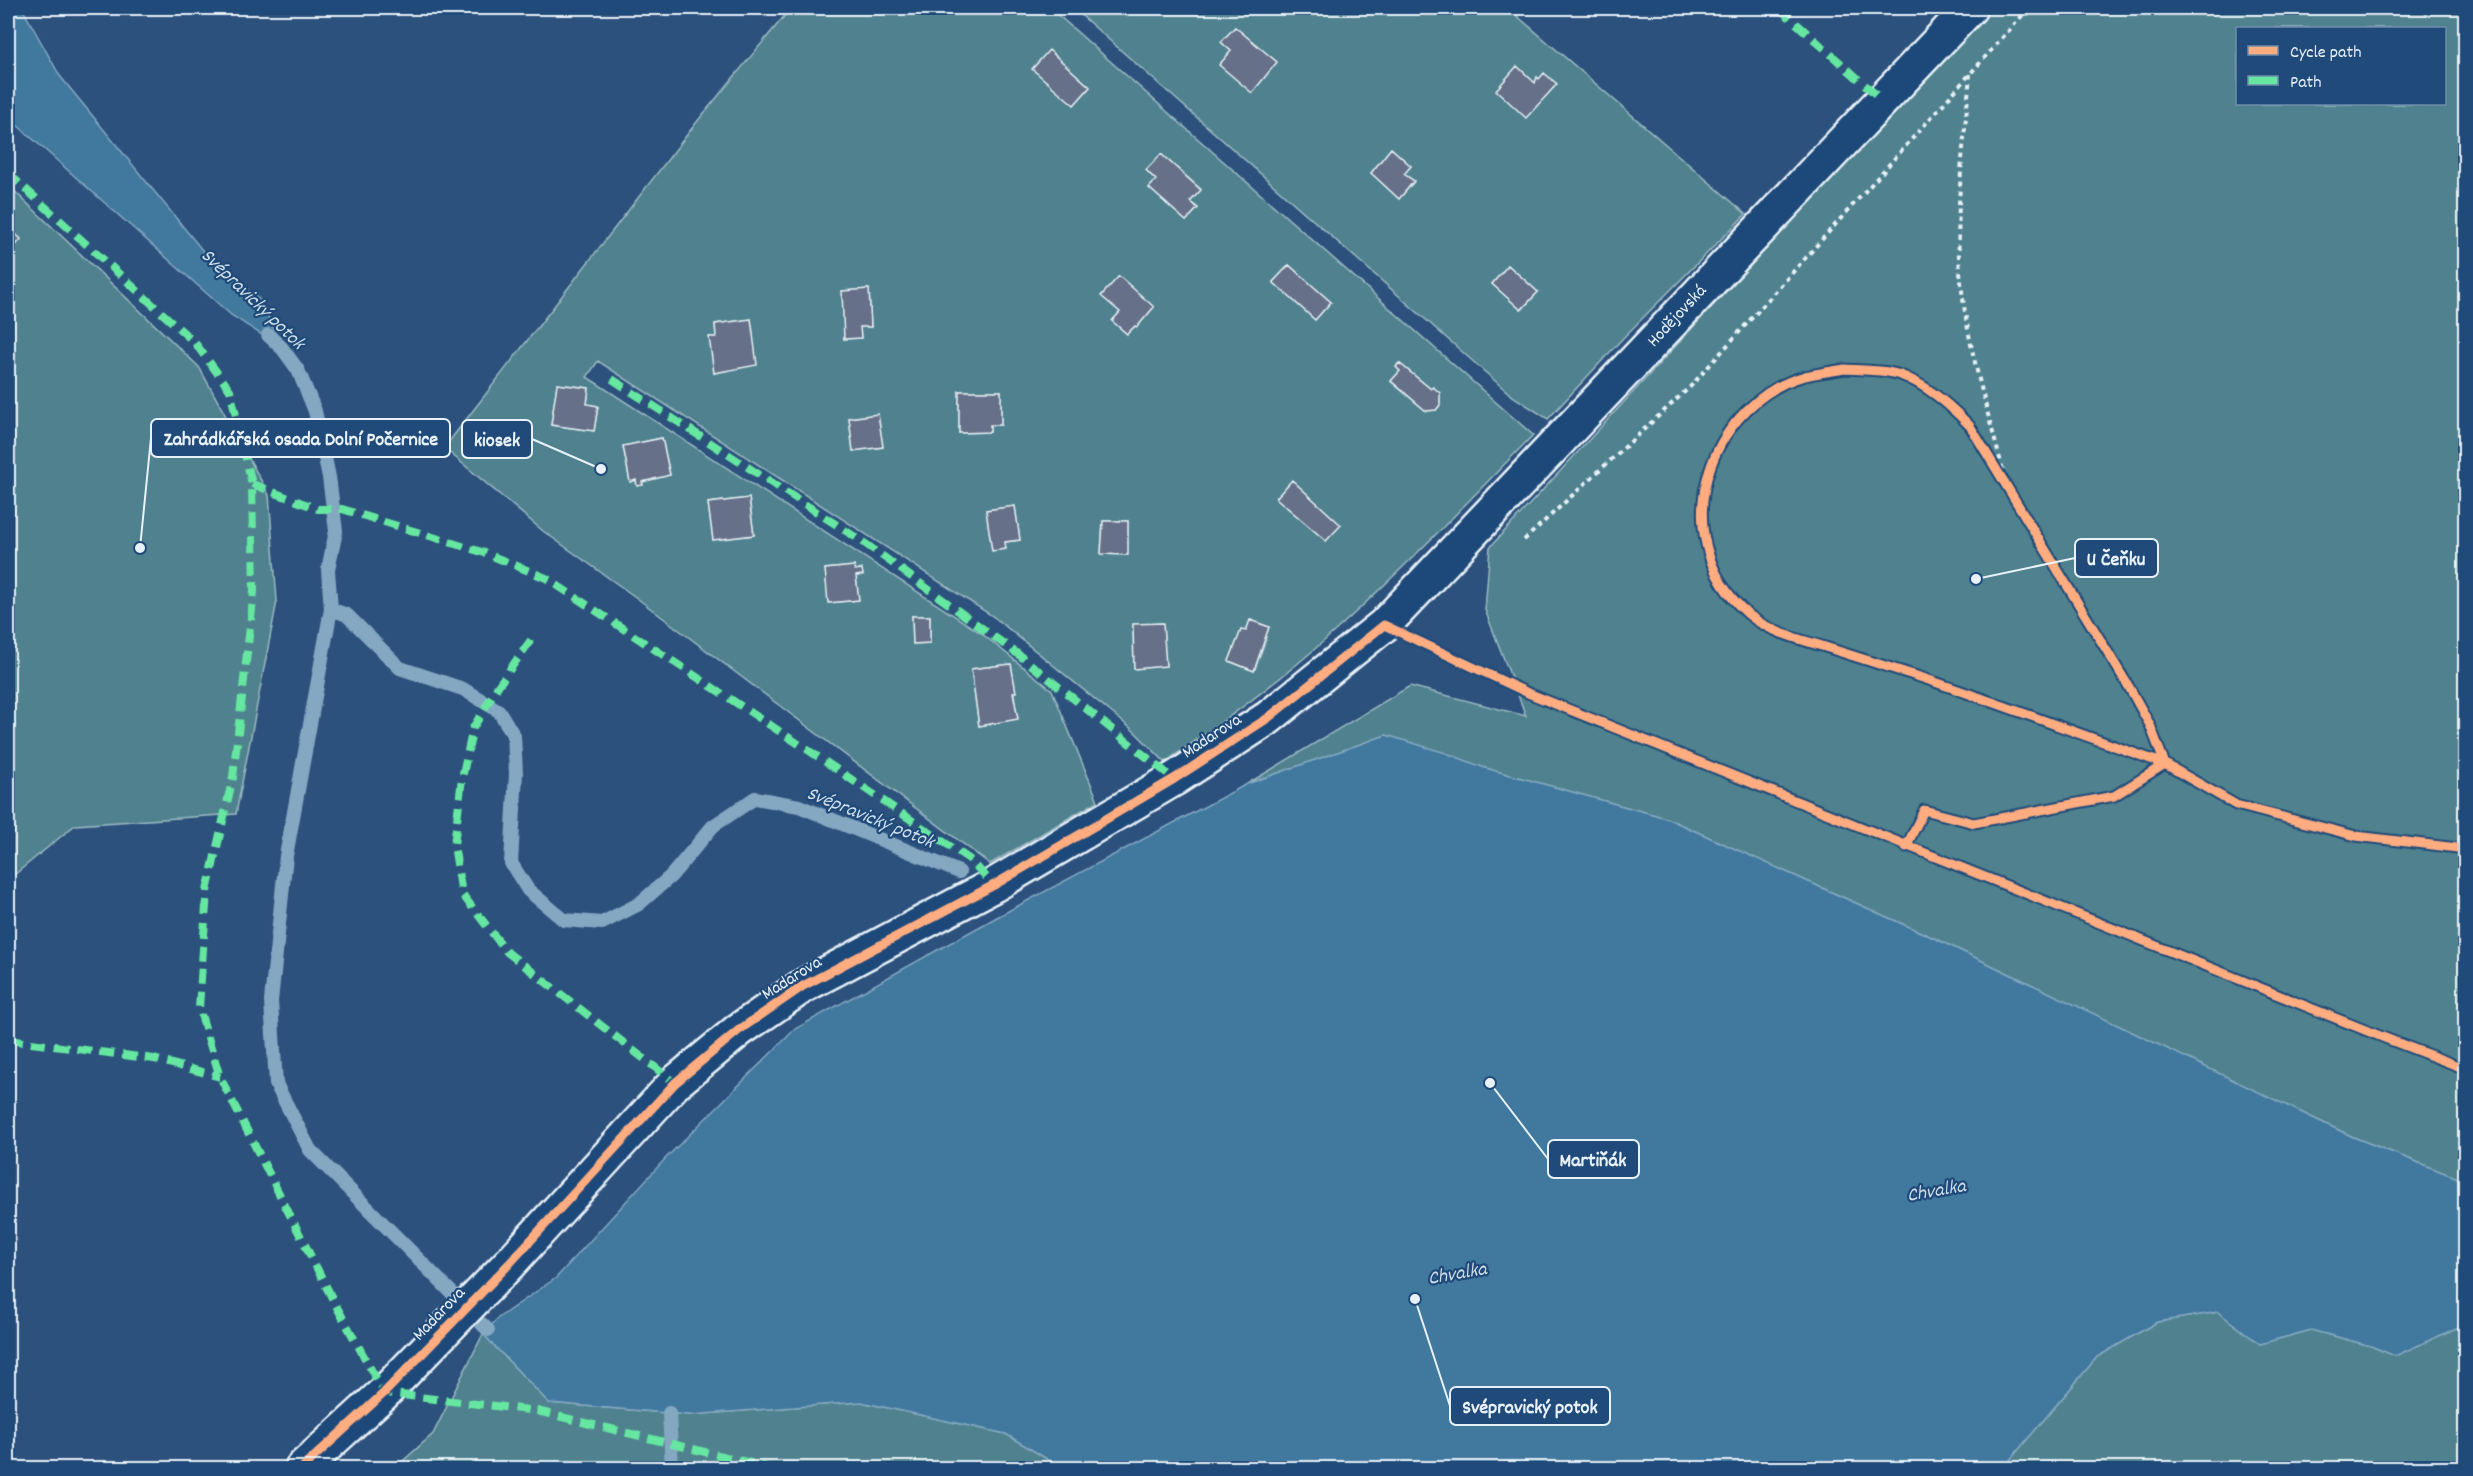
<svg xmlns="http://www.w3.org/2000/svg" width="2473" height="1476" font-family="Dekko,sans-serif">
<style>
.green{fill:#4f828e;stroke:#9cbac3;stroke-width:1.5;fill-rule:evenodd}
.water{fill:#41789e;stroke:#84a8c2;stroke-width:1.5}
.lines{fill:none;stroke-linecap:round;stroke-linejoin:round}
.stream{stroke:#84a8c2;stroke-width:14}
.building{fill:#666f88;stroke:#e8f1f8;stroke-width:1.5}
.street-casing{stroke:#e8f1f8;stroke-width:38}
.path{stroke:#e8f1f8;stroke-width:4;stroke-dasharray:4.5 4.5;stroke-linecap:butt}
.street{stroke:#1f4a7a;stroke-width:33}
.quiet{stroke:#66e7a1;stroke-width:8;stroke-dasharray:15 8;stroke-linecap:butt}
.cycleway-casing{stroke:#1f4a7a;stroke-width:13}
.cycleway{stroke:#ffac80;stroke-width:9}
.labels{text-anchor:middle;stroke-width:4.5;stroke-linejoin:round;paint-order:stroke}
.street-label{font-size:18px;fill:#e8f1f8;stroke:#1f4a7a}
.water-label{font-size:20px;font-style:italic;fill:#cfdfea;stroke:#1f4a7a}
.leader{fill:none;stroke:#e8f1f8;stroke-width:2}
.callout-dot{fill:#e8f1f8;stroke:#1f4a7a;stroke-width:2}
.callout{fill:#1f4a7a;stroke:#e8f1f8;stroke-width:2}
.callout-label{font-size:20px;text-anchor:middle;font-weight:bold;fill:#e8f1f8}
</style>
<rect width="100%" height="100%" fill="#2d517d"/>
<filter id="ink" filterUnits="userSpaceOnUse"><feTurbulence type="fractalNoise" baseFrequency=".0167" numOctaves="2"/><feDisplacementMap in="SourceGraphic" scale="12" xChannelSelector="R" yChannelSelector="G"/><feConvolveMatrix kernelMatrix="1 2 1 2 8 2 1 2 1" color-interpolation-filters="sRGB"/></filter>
<g filter="url(#ink)">
<path class="green" d="M 791,8 L 965,8 L 971,13 L 976,8 L 1050,8 L 1533,435 C 1466,504 1398,575 1325,640 C 1275,685 1220,724 1165,762 L 1134,731 L 994,617 L 598,361 L 587,377 L 981,633 L 1052,690 L 1098,801 L 990,864 L 634,596 L 543,531 L 444,448 L 700,118 ZM 1049,50 L 1090,87 L 1074,105 ZM 1161,154 L 1201,189 L 1190,202 L 1198,208 L 1186,221 L 1149,188 L 1156,180 L 1146,170 ZM 1289,265 L 1331,302 L 1315,320 L 1273,282 ZM 869,289 L 871,327 L 860,327 L 861,338 L 844,339 L 843,291 ZM 1102,296 L 1137,327 L 1135,326 L 1127,334 L 1112,321 L 1120,312 ZM 751,319 L 753,332 L 714,373 L 710,337 L 716,337 L 715,324 ZM 1399,363 L 1431,389 L 1433,387 L 1440,393 L 1440,405 L 1436,410 L 1426,411 L 1391,382 L 1400,371 L 1396,367 ZM 557,384 L 589,388 L 587,404 L 598,406 L 594,431 L 551,425 ZM 959,391 L 1001,391 L 1001,425 L 990,425 L 990,432 L 959,433 ZM 878,414 L 883,447 L 853,451 L 849,418 ZM 662,438 L 670,475 L 642,482 L 643,485 L 637,486 L 636,480 L 630,481 L 623,446 ZM 1292,481 L 1340,525 L 1326,541 L 1277,498 ZM 749,498 L 754,535 L 713,540 L 708,503 ZM 1015,506 L 1020,540 L 1005,542 L 992,550 L 986,510 ZM 1103,521 L 1128,521 L 1127,555 L 1101,554 ZM 854,566 L 855,570 L 861,569 L 863,575 L 856,576 L 858,600 L 829,603 L 825,569 ZM 912,616 L 930,616 L 930,643 L 913,644 ZM 1251,620 L 1269,627 L 1265,639 L 1266,640 L 1254,671 L 1229,661 L 1241,630 L 1246,631 ZM 1162,623 L 1166,665 L 1134,669 L 1133,625 ZM 1011,664 L 1017,719 L 979,725 L 971,669 Z
M 1073,8 L 1508,8 L 1746,214 L 1623,338 L 1548,419 L 1511,395 ZM 1235,27 L 1277,62 L 1231,51 L 1221,42 ZM 1391,148 L 1411,166 L 1404,174 L 1414,182 L 1399,199 L 1371,173 ZM 1508,265 L 1538,292 L 1522,310 L 1492,284 Z
M 1988,8 L 2465,8 L 2465,1181 L 2353,1137 L 1936,939 L 1666,818 L 1485,768 L 1386,735 L 1247,784 L 1410,686 L 1526,716 L 1485,610 L 1490,547 ZM 2238,28 L 2444,28 L 2444,104 L 2238,104 Z
M 8,185 L 199,367 L 269,495 L 277,601 L 236,814 L 75,825 L 8,880 Z
M 2218,1312 L 2260,1344 L 2311,1330 L 2371,1346 L 2395,1356 L 2465,1324 L 2465,1468 L 2003,1468 L 2097,1357 L 2157,1322 Z
M 483,1334 L 549,1403 L 690,1415 L 861,1402 L 1006,1434 L 1062,1468 L 547,1468 C 515,1460 487,1462 455,1468 C 437,1472 414,1468 395,1468 L 433,1434 Z"/>
<path class="water" d="M 8,8 L 22,8 L 60,76 L 207,256 L 261,301 L 282,348 L 231,315 L 8,117 Z
M 1386,735 L 1446,753 L 1485,768 L 1666,818 L 1936,939 L 2353,1137 L 2465,1181 L 2465,1324 L 2395,1356 L 2371,1346 L 2311,1330 L 2260,1344 L 2218,1312 L 2157,1322 L 2097,1357 L 2003,1468 L 1062,1468 L 1006,1434 L 861,1402 L 690,1415 L 549,1403 L 483,1334 L 498,1318 L 556,1278 L 665,1159 L 795,1029 L 997,917 L 1247,784 Z
M 503,1461 L 547,1468 L 454,1468 L 465,1465 Z"/>
<g class="lines">
<path class="stream" d="M 268,335 L 282,348 L 298,370 L 315,411 L 329,477 L 336,531 L 328,570 L 331,609 L 347,615 L 400,668 L 463,689 L 499,711 L 514,736 L 516,773 L 511,863 L 528,890 L 564,920 L 602,923 L 639,904 L 671,876 L 713,826 L 755,798 L 799,806 L 959,872
M 331,609 L 286,856 L 271,1001 L 276,1084 L 310,1150 L 455,1296
M 482,1324 L 488,1330
M 669,1413 L 672,1468"/>
</g>
<path class="building" d="M 1235,27 L 1277,62 L 1252,93 L 1219,65 L 1231,51 L 1221,42 Z
M 1049,50 L 1090,87 L 1074,105 L 1032,69 Z
M 1517,66 L 1535,83 L 1537,77 L 1539,79 L 1544,73 L 1557,84 L 1526,118 L 1496,90 Z
M 1391,148 L 1411,166 L 1404,174 L 1414,181 L 1399,199 L 1371,173 Z
M 1161,154 L 1201,190 L 1190,202 L 1198,208 L 1186,221 L 1149,188 L 1156,180 L 1146,170 Z
M 8,227 L 21,239 L 8,255 Z
M 1289,265 L 1331,302 L 1315,320 L 1273,282 Z
M 1508,265 L 1538,292 L 1521,310 L 1492,284 Z
M 1119,276 L 1154,307 L 1137,327 L 1135,326 L 1127,334 L 1112,321 L 1120,312 L 1101,296 Z
M 869,289 L 871,327 L 860,327 L 861,338 L 844,339 L 842,291 Z
M 751,319 L 757,365 L 714,373 L 709,337 L 716,337 L 715,324 Z
M 1399,363 L 1431,389 L 1433,387 L 1440,393 L 1440,405 L 1436,410 L 1426,411 L 1391,381 L 1400,371 L 1396,367 Z
M 557,384 L 589,388 L 587,404 L 598,406 L 594,431 L 551,425 Z
M 959,391 L 1001,391 L 1001,425 L 990,425 L 990,432 L 959,433 Z
M 878,414 L 883,447 L 853,451 L 849,418 Z
M 662,438 L 670,475 L 642,482 L 643,485 L 637,486 L 636,480 L 630,482 L 623,446 Z
M 1292,480 L 1341,525 L 1326,541 L 1276,498 Z
M 749,498 L 754,535 L 713,540 L 708,503 Z
M 1015,506 L 1020,540 L 1005,542 L 1006,549 L 992,551 L 986,510 Z
M 1103,521 L 1128,521 L 1128,555 L 1101,554 Z
M 854,566 L 855,570 L 862,569 L 863,575 L 856,576 L 859,600 L 828,603 L 825,569 Z
M 912,616 L 930,616 L 930,643 L 913,644 Z
M 1250,620 L 1269,627 L 1254,671 L 1229,661 L 1241,630 L 1246,631 Z
M 1163,623 L 1166,666 L 1134,669 L 1133,624 Z
M 1011,664 L 1016,692 L 1013,692 L 1018,719 L 979,726 L 971,669 Z"/>
<g class="lines">
<g class="street-casing">
<path id="street" d="M 302,1468 L 384,1393 L 509,1264 L 675,1083 L 739,1030 L 803,986 L 994,885 L 1174,779 L 1268,718 L 1384,625 L 1970,8"/>
</g>
<path class="path" d="M 1970,74 C 1965,135 1956,196 1959,257 C 1963,334 1987,408 2006,482
M 1524,540 L 1691,386 L 2029,8"/>
<use href="#street" class="street"/>
<path class="quiet" d="M 1779,8 L 1882,100
M 8,173 L 195,343 L 230,390 L 252,484 L 254,591 L 233,777 L 207,891 L 199,1008 L 220,1077 L 333,1300 L 384,1393 L 537,1411 L 771,1468
M 612,379 L 863,542 L 1019,655 L 1174,779
M 252,484 L 318,509 L 342,509 L 485,553 L 546,578 L 808,750 L 969,859 L 994,885
M 531,640 L 498,686 L 473,728 L 462,778 L 454,845 L 462,894 L 507,952 L 675,1083
M 8,1040 L 154,1059 L 220,1077"/>
<g class="cycleway-casing">
<path id="cycleway" d="M 1845,369 C 1859,370 1874,370 1888,372 C 1919,377 1949,404 1970,426 L 2129,687 L 2150,725 L 2165,764 C 2085,736 2006,706 1926,679 C 1891,668 1857,657 1822,646 C 1796,638 1769,632 1748,614 C 1705,577 1692,518 1711,466 C 1725,425 1762,387 1805,376 C 1818,373 1832,371 1845,369 Z
M 1906,847 L 1924,810 L 1974,823 L 2114,796 L 2165,764 L 2236,805 L 2356,836 L 2466,849
M 302,1468 L 384,1393 L 509,1264 L 675,1083 L 739,1030 L 803,986 L 994,885 L 1174,779 L 1268,718 L 1384,625 L 1528,693 L 2385,1038 L 2466,1069"/>
</g>
<use href="#cycleway" class="cycleway"/>
</g>
</g>
<g class="labels">
<g class="street-label">
<text transform="translate(1676 315) rotate(-47)" y="6">Hodějovská</text>
<text transform="translate(1211 735) rotate(-33)" y="6">Madarova</text>
<text transform="translate(791 977) rotate(-32)" y="6">Madarova</text>
<text transform="translate(438 1313) rotate(-46)" y="6">Madarova</text>
</g>
<g class="water-label">
<text transform="translate(254 298) rotate(44)" y="7">Svépravický potok</text>
<text transform="translate(871 816) rotate(22)" y="7">Svépravický potok</text>
<text transform="translate(1936 1189) rotate(-10)" y="7">Chvalka</text>
<text transform="translate(1457 1272) rotate(-10)" y="7">Chvalka</text>
</g>
</g>
<path class="leader" d="M140 548L151 438M601 469L532 439M1976 579L2075 558M1490 1083L1548 1159M1415 1299L1450 1406"/>
<g class="callout-dot">
<circle cx="140" cy="548" r="6"/>
<circle cx="601" cy="469" r="6"/>
<circle cx="1976" cy="579" r="6"/>
<circle cx="1490" cy="1083" r="6"/>
<circle cx="1415" cy="1299" r="6"/>
</g>
<g class="callout">
<rect x="151" y="419" width="299" height="38" rx="6"/>
<rect x="462" y="420" width="70" height="38" rx="6"/>
<rect x="2075" y="539" width="83" height="38" rx="6"/>
<rect x="1548" y="1140" width="91" height="38" rx="6"/>
<rect x="1450" y="1387" width="160" height="38" rx="6"/>
</g>
<g class="callout-label">
<text x="301" y="445">Zahrádkářská osada Dolní Počernice</text>
<text x="497" y="446">kiosek</text>
<text x="2116" y="565">U Čeňku</text>
<text x="1593" y="1166">Martiňák</text>
<text x="1530" y="1413">Svépravický potok</text>
</g>
<rect width="2473" height="1476" fill="none" stroke="#1f4a7a" stroke-width="30"/>
<rect x="15" y="15" width="2443" height="1446" fill="none" stroke="#e8f1f8" stroke-width="2" filter="url(#ink)"/>
<rect x="2236" y="27" width="210" height="78" fill="#1f4a7a" stroke="#6f8dac" stroke-width="1.5"/>
<rect x="2248" y="46" width="30" height="9" fill="#ffac80" stroke="#6f8dac" stroke-width="1.5"/>
<text x="2290" y="57" font-size="18" fill="#e8f1f8">Cycle path</text>
<rect x="2248" y="76" width="30" height="9" fill="#66e7a1" stroke="#6f8dac" stroke-width="1.5"/>
<text x="2290" y="87" font-size="18" fill="#e8f1f8">Path</text>
</svg>
